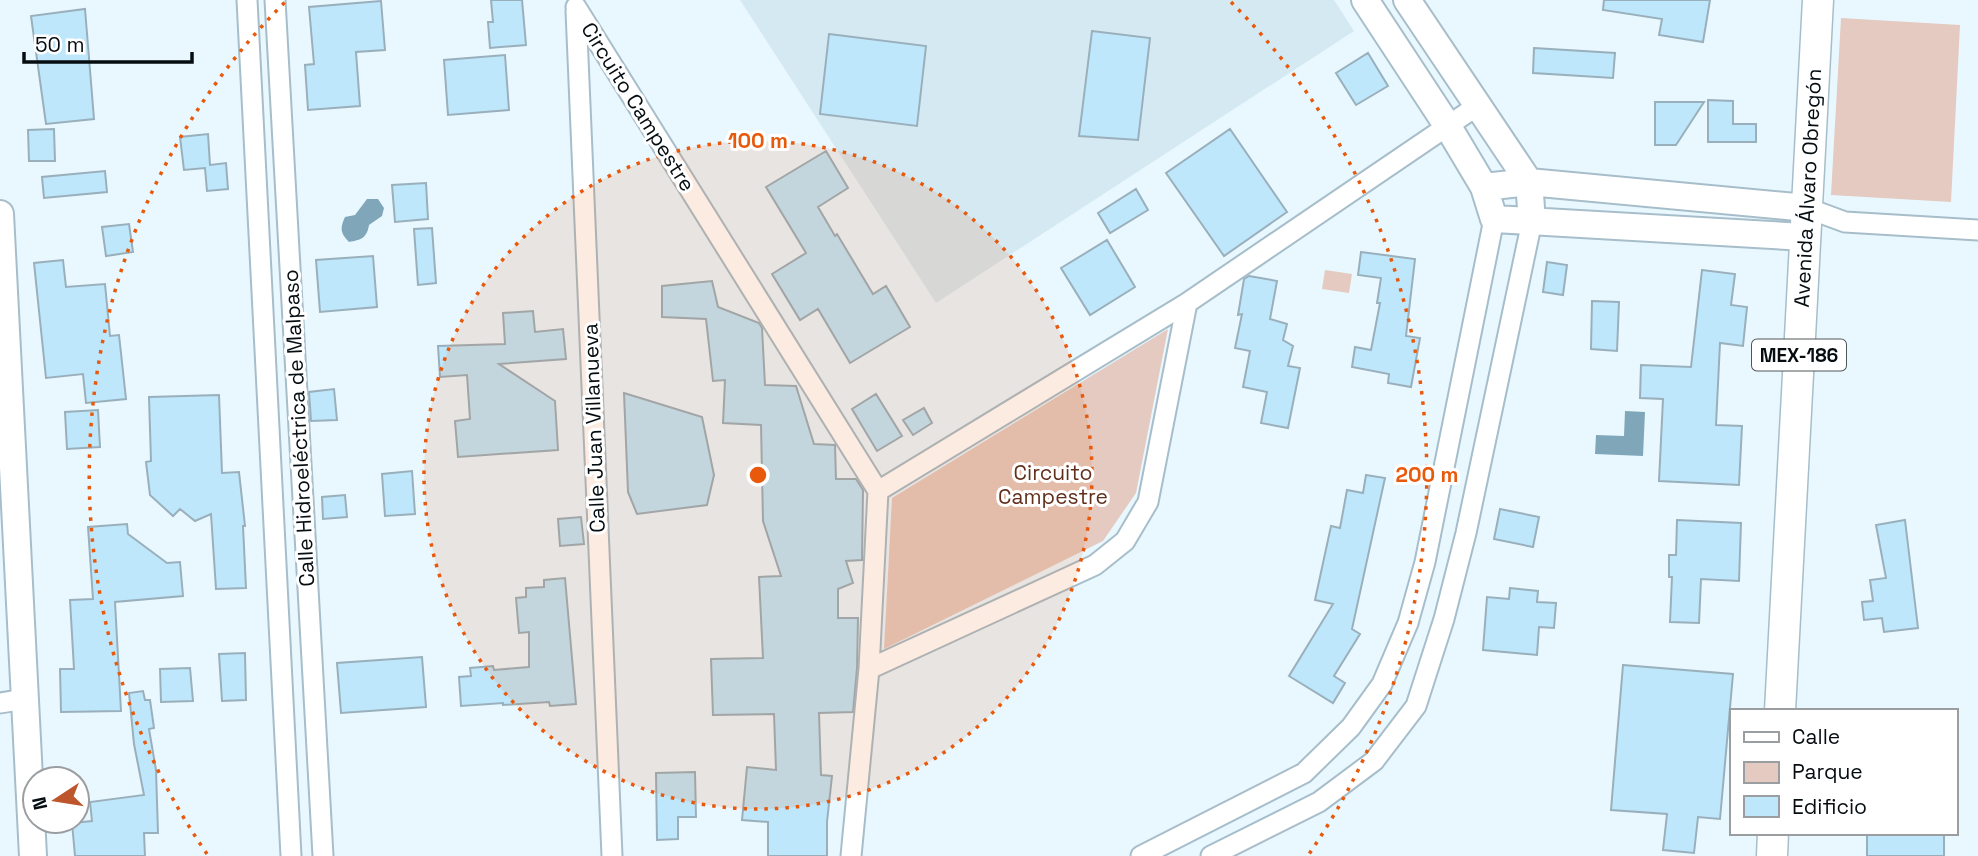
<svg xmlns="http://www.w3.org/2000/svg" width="1978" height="856" font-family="'Space Grotesk',sans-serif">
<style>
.built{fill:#d5e9f2}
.green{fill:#e4cac1}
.water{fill:#80a6b9}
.building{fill:#bfe7fb;stroke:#99b0bc;stroke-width:2}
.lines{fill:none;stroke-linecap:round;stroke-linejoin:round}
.minor-casing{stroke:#a7beca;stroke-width:23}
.secondary-casing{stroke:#a7beca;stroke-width:30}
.primary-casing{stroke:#a7beca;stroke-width:33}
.minor{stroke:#fff;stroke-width:19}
.secondary{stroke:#fff;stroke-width:26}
.primary{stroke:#fff;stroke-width:30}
.ring{fill:none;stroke:#e8590c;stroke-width:3.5;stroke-dasharray:3.5 7}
.labels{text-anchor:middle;stroke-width:6;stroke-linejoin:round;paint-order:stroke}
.shield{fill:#fff;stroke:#505658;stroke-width:2}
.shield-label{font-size:19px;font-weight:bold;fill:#050d11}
.street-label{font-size:21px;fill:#050d11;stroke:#fff}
.park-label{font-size:21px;fill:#622f1c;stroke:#fff}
.centre{fill:#e8590c;stroke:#fff;stroke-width:3.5}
.ring-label{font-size:21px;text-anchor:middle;font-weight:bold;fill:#e8590c;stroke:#fff;stroke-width:6;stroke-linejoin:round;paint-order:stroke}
</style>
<rect width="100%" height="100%" fill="#e9f8ff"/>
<path class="built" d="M 740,0 L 1334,0 L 1354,31 L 936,303 Z"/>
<path class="green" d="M 1841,18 L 1960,25 L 1951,202 L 1831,195 Z
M 1325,270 L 1352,274 L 1349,293 L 1322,289 Z
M 1168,329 L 1136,493 L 1103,541 L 884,649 L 892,498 Z"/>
<path class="water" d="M 367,199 L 378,199 L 384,208 L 382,216 L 369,225 C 367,238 361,240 349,242 C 340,233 340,228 345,217 L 355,215 Z
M 1625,411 L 1645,412 L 1643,456 L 1595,454 L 1596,435 L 1624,436 Z"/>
<path class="building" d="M 491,0 L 522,0 L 526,45 L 490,48 L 488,22 L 493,22 Z
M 1604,0 L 1710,0 L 1703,42 L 1659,35 L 1662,19 L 1603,10 Z
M 381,1 L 385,50 L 356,52 L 360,106 L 308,110 L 305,65 L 314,64 L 309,7 Z
M 85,9 L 94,119 L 46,124 L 31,16 Z
M 1092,31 L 1150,38 L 1138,140 L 1079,136 Z
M 829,34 L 926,46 L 917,126 L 820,114 Z
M 1534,48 L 1615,53 L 1613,78 L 1533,73 Z
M 1368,53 L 1388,86 L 1356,105 L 1336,73 Z
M 505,55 L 509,110 L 448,115 L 444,60 Z
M 1708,100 L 1733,101 L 1733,124 L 1756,124 L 1756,142 L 1708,142 Z
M 1655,102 L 1704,102 L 1676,145 L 1655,145 Z
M 54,129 L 55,161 L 29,161 L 28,130 Z
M 1230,129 L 1287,212 L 1224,256 L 1166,173 Z
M 208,134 L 210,165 L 226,163 L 228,189 L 207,191 L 205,168 L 184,170 L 180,137 Z
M 826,151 L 848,188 L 818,207 L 835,236 L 837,234 L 873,294 L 886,286 L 910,327 L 850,363 L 818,309 L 800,320 L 772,274 L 806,253 L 766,187 Z
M 105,171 L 107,192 L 44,198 L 42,177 Z
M 426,183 L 428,219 L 395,222 L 392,185 Z
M 1136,189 L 1148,210 L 1110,233 L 1098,213 Z
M 129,224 L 133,252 L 106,256 L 102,227 Z
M 432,228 L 436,283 L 418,285 L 414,229 Z
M 1107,240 L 1135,287 L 1090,315 L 1061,268 Z
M 1361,252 L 1415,259 L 1406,336 L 1420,338 L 1411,387 L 1388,383 L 1389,374 L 1352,367 L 1355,347 L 1371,350 L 1380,303 L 1377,303 L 1381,278 L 1358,275 Z
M 373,256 L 377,307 L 320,312 L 316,260 Z
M 63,260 L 66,287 L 105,284 L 110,336 L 119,335 L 126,399 L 86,403 L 83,374 L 46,378 L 34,263 Z
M 1547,262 L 1567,265 L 1563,295 L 1543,292 Z
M 1702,270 L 1735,274 L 1731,305 L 1747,307 L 1743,346 L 1720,343 L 1716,425 L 1742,426 L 1739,485 L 1659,481 L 1663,399 L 1640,398 L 1641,365 L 1691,367 Z
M 1249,276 L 1277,281 L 1270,319 L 1287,324 L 1283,340 L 1293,346 L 1288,366 L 1300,368 L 1288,428 L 1261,423 L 1267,392 L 1243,387 L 1250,351 L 1235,348 L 1242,314 L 1238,315 L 1244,279 Z
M 712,281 L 718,307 L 759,323 L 762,328 L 765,385 L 796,386 L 814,444 L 835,445 L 836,479 L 856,479 L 863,490 L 862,560 L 846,561 L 853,583 L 838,589 L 838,618 L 858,618 L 857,668 L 853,712 L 819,713 L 821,775 L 832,776 L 827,822 L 827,856 L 768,856 L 768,822 L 742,820 L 747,767 L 776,770 L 774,714 L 713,715 L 711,659 L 763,658 L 759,577 L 781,576 L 763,521 L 761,425 L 723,423 L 725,380 L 713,381 L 706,319 L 662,317 L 662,286 Z
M 1592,301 L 1619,302 L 1617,351 L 1591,349 Z
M 533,311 L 535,332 L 563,329 L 566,359 L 499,364 L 555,401 L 558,450 L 458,457 L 455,421 L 470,419 L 467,375 L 440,377 L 438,346 L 505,344 L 503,313 Z
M 334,389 L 337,420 L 311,421 L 309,392 Z
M 624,393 L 702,417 L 714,475 L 707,505 L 637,514 L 628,492 Z
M 876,394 L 902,436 L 877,451 L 852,409 Z
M 219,395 L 222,473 L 239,472 L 245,526 L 243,526 L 246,588 L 216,589 L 211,514 L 195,521 L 180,509 L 173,516 L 150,495 L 146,462 L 151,461 L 149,397 Z
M 924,408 L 932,423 L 913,435 L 903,420 Z
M 98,410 L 100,447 L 67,449 L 65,412 Z
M 412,471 L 415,514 L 385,516 L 382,474 Z
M 1366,475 L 1385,478 L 1352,629 L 1360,634 L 1334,676 L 1345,683 L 1333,703 L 1289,676 L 1333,604 L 1315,600 L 1331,526 L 1340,528 L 1347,490 L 1363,493 Z
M 345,495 L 347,517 L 323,519 L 322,497 Z
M 1500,509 L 1539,517 L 1533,547 L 1494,539 Z
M 581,517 L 584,544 L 560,546 L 558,519 Z
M 1677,520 L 1741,523 L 1739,581 L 1701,579 L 1699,623 L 1670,622 L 1672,577 L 1669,577 L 1669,555 L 1676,555 Z
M 1905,520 L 1918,628 L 1884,632 L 1882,618 L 1864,620 L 1862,602 L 1873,601 L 1870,580 L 1886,578 L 1876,525 Z
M 127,524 L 128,534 L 167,563 L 180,562 L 183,596 L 115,602 L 121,711 L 61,712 L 60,669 L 74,669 L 70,600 L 93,599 L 88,527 Z
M 565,578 L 576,704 L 550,706 L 549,702 L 503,705 L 503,703 L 461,706 L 459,677 L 471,676 L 470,668 L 493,666 L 494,670 L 529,667 L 529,632 L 519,633 L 516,598 L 526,597 L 526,588 L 544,587 L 544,580 Z
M 1510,588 L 1538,591 L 1537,602 L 1556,603 L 1554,628 L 1539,627 L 1537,655 L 1483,650 L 1487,597 L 1509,599 Z
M 245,653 L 246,700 L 222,701 L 219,654 Z
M 422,657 L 426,707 L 341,713 L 337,663 Z
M 1623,665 L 1733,674 L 1720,819 L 1698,817 L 1694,853 L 1663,850 L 1667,814 L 1611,810 Z
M 190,668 L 193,701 L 161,702 L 160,669 Z
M 143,691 L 145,700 L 150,700 L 154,728 L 149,729 L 156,770 L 158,833 L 144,833 L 145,856 L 75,856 L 72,823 L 92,821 L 90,802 L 144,795 L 134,744 L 129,693 Z
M 695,772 L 696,817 L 678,817 L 678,839 L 657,840 L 656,773 Z
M 1867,833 L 1944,833 L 1944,856 L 1867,856 Z"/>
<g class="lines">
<g class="minor-casing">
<path id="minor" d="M 247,0 L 291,856
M 275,0 L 323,856
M 576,7 L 878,491 L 869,669 L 851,856
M 576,11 L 612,856
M 1807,208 L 1845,222 L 1978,230
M 878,491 L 1187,303 L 1477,106
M 869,669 L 1095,565 L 1125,541 L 1148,502 L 1187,303
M 0,703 L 25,699
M 1141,856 L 1304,773 L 1351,727 L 1382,684 L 1408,623 L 1425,562 L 1494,219
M 1211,856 L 1319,802 L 1374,761 L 1416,706 L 1444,619 L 1466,533 L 1532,221"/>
</g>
<g class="secondary-casing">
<path id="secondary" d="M 1365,0 L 1447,125 L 1484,187 L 1494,219 L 1805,237
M 1407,0 L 1529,182 L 1532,221
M 1484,187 L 1529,182 L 1807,208
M 0,214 L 33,856"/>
</g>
<g class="primary-casing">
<path id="primary" d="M 1780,711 L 1818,0
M 1772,856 L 1773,833"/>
</g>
<use href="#minor" class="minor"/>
<use href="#secondary" class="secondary"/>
<use href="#primary" class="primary"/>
</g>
<circle cx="758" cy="475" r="334" fill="#e8590c" fill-opacity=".12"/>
<g class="ring">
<circle cx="758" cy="475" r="334"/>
<path d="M207 854A669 669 0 0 1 285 2M1231 2A669 669 0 0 1 1309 854"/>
</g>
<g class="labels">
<rect class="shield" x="1752" y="339.5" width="94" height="31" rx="5"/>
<g class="shield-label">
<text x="1799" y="362">MEX-186</text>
</g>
<g class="street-label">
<text transform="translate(638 107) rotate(58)" y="7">Circuito Campestre</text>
<text transform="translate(1808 188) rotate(-87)" y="7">Avenida Álvaro Obregón</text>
<text transform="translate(299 428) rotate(-93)" y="7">Calle Hidroeléctrica de Malpaso</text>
<text transform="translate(594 428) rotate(-92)" y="7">Calle Juan Villanueva</text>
</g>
<g class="park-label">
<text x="1053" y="480">Circuito<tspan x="1053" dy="24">Campestre</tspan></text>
</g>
</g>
<circle cx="758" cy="475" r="10" class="centre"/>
<g class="ring-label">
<text x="758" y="148">100 m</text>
<text x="1427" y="482">200 m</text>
</g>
<rect x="1730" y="709" width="228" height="126" fill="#ffffff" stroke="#9b9ea0" stroke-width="2"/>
<rect x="1744" y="732" width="35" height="10" fill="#ffffff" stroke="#9b9ea0" stroke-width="2"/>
<text x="1792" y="744" font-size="21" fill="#050d11">Calle</text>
<rect x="1744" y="762" width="35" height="21" fill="#e4cac1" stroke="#9b9ea0" stroke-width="2"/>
<text x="1792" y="779" font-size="21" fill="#050d11">Parque</text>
<rect x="1744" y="796" width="35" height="21" fill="#bfe7fb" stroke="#9b9ea0" stroke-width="2"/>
<text x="1792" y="814" font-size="21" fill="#050d11">Edificio</text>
<g transform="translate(56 800) rotate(258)"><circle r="33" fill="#ffffff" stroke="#9b9ea0" stroke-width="2"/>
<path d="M0-5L12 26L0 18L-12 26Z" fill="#bd562d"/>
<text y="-10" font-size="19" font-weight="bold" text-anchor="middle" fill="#050d11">N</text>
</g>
<path d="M24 52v10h168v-10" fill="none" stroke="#050d11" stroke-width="3.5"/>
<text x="35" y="52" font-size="21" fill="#050d11" stroke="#ffffff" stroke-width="5" paint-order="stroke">50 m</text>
</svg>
